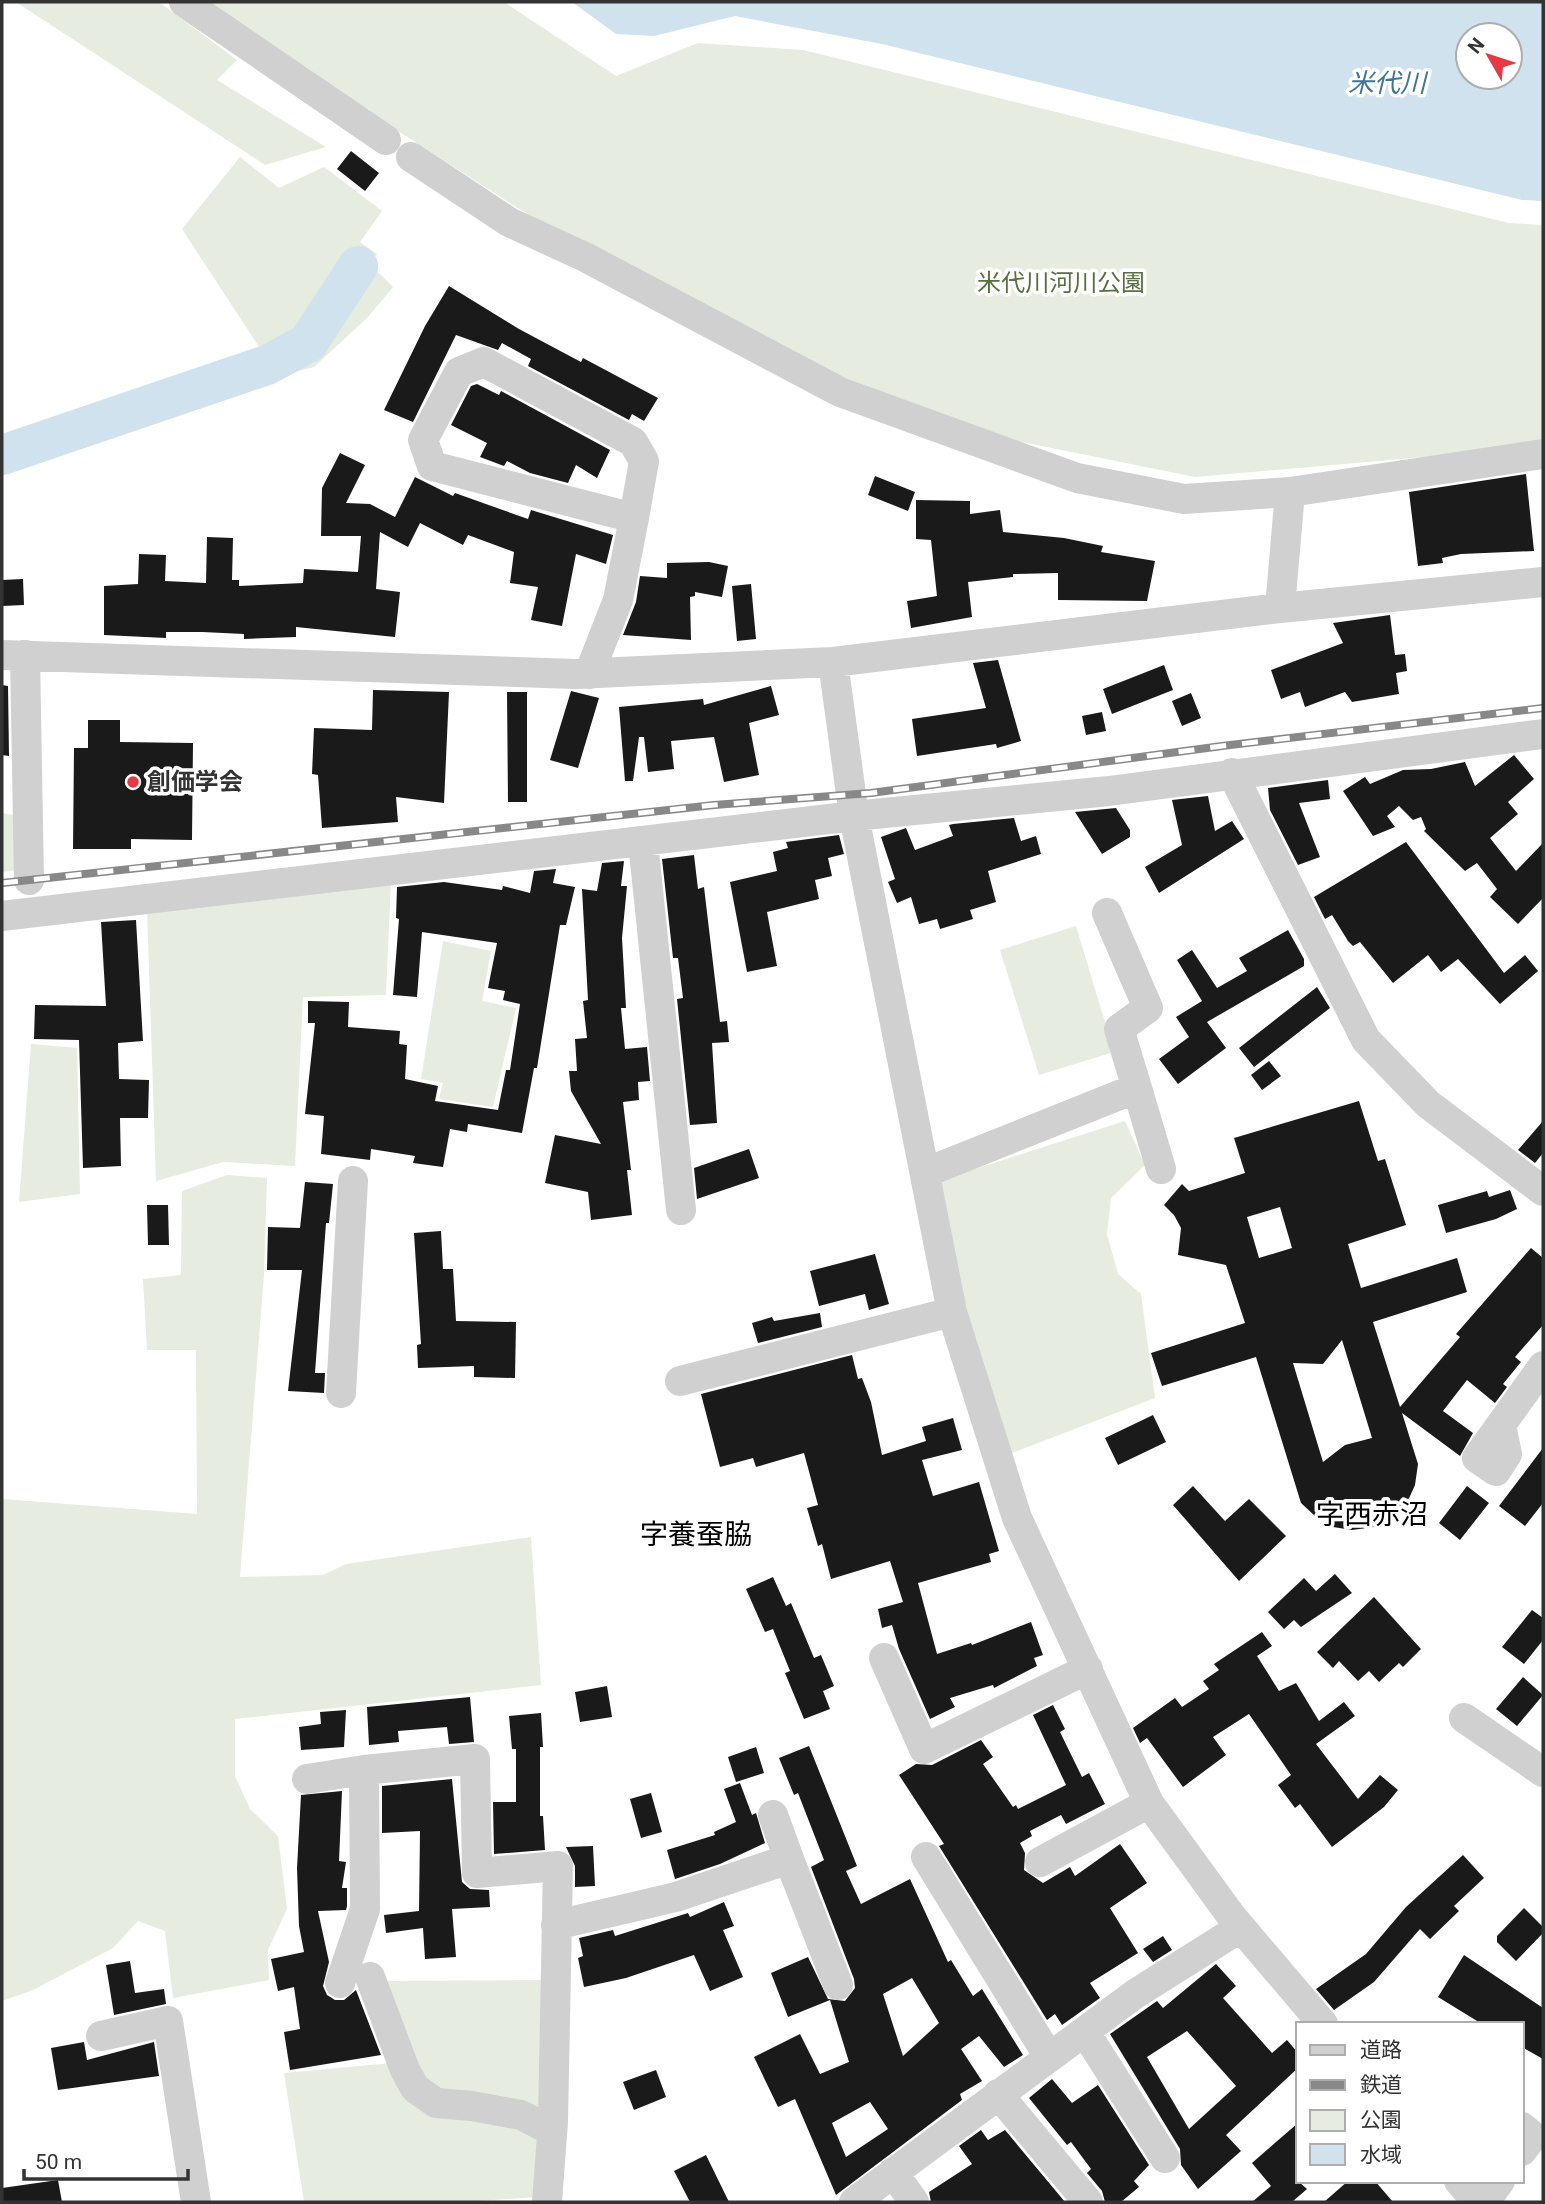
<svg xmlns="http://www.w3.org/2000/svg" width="1545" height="2204" font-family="Roboto,'Noto Sans JP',sans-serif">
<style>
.green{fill:#e6ecdf}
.water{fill:#cfe2ee;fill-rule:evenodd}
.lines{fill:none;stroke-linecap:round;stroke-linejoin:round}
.river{stroke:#cfe2ee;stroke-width:40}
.building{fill:#1a1a1a;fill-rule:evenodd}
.minor{stroke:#d0d0d0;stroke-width:30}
.rail-casing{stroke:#888;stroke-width:8}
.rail{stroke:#fff;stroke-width:5;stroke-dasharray:16;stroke-linecap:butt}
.poi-dot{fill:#e63946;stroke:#fff;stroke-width:2.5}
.labels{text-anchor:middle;stroke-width:7;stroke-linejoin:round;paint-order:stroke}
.park-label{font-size:24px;fill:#56703f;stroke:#fff}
.poi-label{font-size:24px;font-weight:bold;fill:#333;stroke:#fff;text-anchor:start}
.water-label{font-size:26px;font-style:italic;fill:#3f7597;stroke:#fff}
.quarter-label{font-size:28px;fill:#000;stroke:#fff}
</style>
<rect width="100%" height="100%" fill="#fff"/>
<path class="green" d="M 16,2 L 159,2 L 237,60 L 217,80 L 326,147 L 265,165 Z
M 206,2 L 504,2 L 616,76 L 698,43 L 803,50 L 1509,223 L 1543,225 L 1543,442 L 1424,457 L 1195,477 L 1017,441 L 839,382 L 597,259 L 252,37 Z
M 240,157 L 279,188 L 324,167 L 382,211 L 360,242 L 377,254 L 370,264 L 393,287 L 368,317 L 314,367 L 278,376 L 182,229 Z
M 2,813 L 19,816 L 24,870 L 2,872 Z
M 391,879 L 386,995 L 303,997 L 295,1166 L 223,1162 L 156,1181 L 147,909 Z
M 1076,926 L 1114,1052 L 1039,1075 L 1000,950 Z
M 443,941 L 491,951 L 482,1001 L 516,1008 L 493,1107 L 439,1099 L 443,1083 L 421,1079 Z
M 31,1044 L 77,1048 L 80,1194 L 19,1202 Z
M 1125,1121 L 1145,1165 L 1111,1198 L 1107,1234 L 1118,1274 L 1141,1294 L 1155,1398 L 1007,1455 L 958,1310 L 937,1181 Z
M 227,1175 L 267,1178 L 264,1275 L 240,1577 L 323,1575 L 346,1564 L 531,1537 L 541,1685 L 235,1719 L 235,1776 L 250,1809 L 278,1836 L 287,1909 L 268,1950 L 269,1980 L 173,1998 L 165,1931 L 138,1921 L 113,1948 L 33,1990 L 2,2001 L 2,1499 L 197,1514 L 196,1350 L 147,1350 L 143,1279 L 181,1275 L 182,1191 Z
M 550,1980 L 545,2113 L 520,2100 L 448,2094 L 414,2071 L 380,1981 Z
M 392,2063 L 415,2102 L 543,2134 L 537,2197 L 463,2202 L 304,2202 L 284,2073 Z"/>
<path class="water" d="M 572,2 L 1543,2 L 1543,201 L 1522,200 L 882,44 L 735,16 L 654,36 L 616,34 ZM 1468,35 L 1510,35 L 1510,77 L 1468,77 Z
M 352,261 L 364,271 C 360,276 353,282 351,288 C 349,293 350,299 347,304 C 330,336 317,352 282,366 L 273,351 L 303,335 L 318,317 L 319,304 Z"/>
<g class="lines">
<path class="river" d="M 2,455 L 267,365 L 308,343 L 358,266"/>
</g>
<path class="building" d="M 351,151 L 379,173 L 365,191 L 337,169 Z
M 449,286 L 519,329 L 581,362 L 583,358 L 658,398 L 644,421 L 632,414 L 629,420 L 528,366 L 531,359 L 502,343 L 498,350 L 456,335 L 413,422 L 384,410 L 425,326 Z
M 477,384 L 499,395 L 501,391 L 610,450 L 597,478 L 576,465 L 568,483 L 530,473 L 507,461 L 504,466 L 480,457 L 487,443 L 451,425 L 471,386 Z
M 340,453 L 365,465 L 346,503 L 370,504 L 395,517 L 415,477 L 453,496 L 455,493 L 528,519 L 531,510 L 613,535 L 606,564 L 576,554 L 562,626 L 531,620 L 538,587 L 510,583 L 514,552 L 468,535 L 463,545 L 420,523 L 408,547 L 380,532 L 376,589 L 400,592 L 395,637 L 296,627 L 296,637 L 244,639 L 244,634 L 202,632 L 166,632 L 166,638 L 104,635 L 104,586 L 138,584 L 139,554 L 166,555 L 165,581 L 206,583 L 207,537 L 233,538 L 232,580 L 239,580 L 239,586 L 303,583 L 304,569 L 358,572 L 361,536 L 321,536 L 322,488 Z
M 1526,474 L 1534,551 L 1461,554 L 1442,558 L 1443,563 L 1418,566 L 1409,492 Z
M 875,476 L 915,492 L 908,511 L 868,495 Z
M 916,500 L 970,501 L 970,514 L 1000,510 L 1003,532 L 1064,538 L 1103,546 L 1101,552 L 1155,561 L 1147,601 L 1058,600 L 1058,573 L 1013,574 L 1013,577 L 968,582 L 972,617 L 911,628 L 907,601 L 937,596 L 931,540 L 916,539 Z
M 709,562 L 728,566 L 722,597 L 695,592 L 695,596 L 690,597 L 691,640 L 623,635 L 636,602 L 640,576 L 667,578 L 667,563 Z
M 23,579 L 24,605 L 2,606 L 2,580 Z
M 751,584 L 756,639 L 737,641 L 732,586 Z
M 1390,615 L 1395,655 L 1405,654 L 1407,671 L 1396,673 L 1399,694 L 1352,702 L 1345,692 L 1305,707 L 1300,692 L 1281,699 L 1271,670 L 1343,643 L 1333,623 Z
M 998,660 L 1021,741 L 997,748 L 996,744 L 917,756 L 912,719 L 986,708 L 973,663 Z
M 1164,665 L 1173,690 L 1112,714 L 1103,689 Z
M 2,685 L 8,686 L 9,756 L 2,755 Z
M 771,686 L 779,715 L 749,723 L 759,775 L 724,782 L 714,737 L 671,741 L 674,769 L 648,772 L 644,737 L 639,737 L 633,781 L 625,781 L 619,707 L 703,699 L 704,705 Z
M 373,690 L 449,692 L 444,803 L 396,797 L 398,822 L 322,828 L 318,775 L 312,774 L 314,728 L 372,730 Z
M 571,691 L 599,698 L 578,768 L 550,760 Z
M 507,692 L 527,692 L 527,802 L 508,802 Z
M 1191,693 L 1201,718 L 1182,726 L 1172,701 Z
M 1102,712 L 1106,731 L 1086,735 L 1082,716 Z
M 88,720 L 120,720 L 120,742 L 193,743 L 192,840 L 131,839 L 131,849 L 73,849 L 74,748 L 88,748 Z
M 1514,755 L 1534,779 L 1508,802 L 1518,814 L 1490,838 L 1516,871 L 1543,843 L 1543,898 L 1518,924 L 1490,897 L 1497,889 L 1477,863 L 1465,871 L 1424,831 L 1426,829 L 1421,817 L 1413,820 L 1399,806 L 1387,816 L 1395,827 L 1373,836 L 1343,791 L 1365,777 L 1370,784 L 1403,770 L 1431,769 L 1465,762 L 1475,786 Z
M 1328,780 L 1330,799 L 1299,803 L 1320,857 L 1298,865 L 1270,810 L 1268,788 Z
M 1208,796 L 1215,831 L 1232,821 L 1244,839 L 1159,893 L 1145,867 L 1182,845 L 1172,800 Z
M 1116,808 L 1130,830 L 1130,837 L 1102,854 L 1075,812 Z
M 1014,818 L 1021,841 L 1036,836 L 1041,854 L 988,871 L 996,902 L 970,910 L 973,919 L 940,929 L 937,919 L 919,924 L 911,897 L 897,903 L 888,882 L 895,879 L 881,837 L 906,828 L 915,850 L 953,836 L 949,825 L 953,824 Z
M 839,835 L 844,854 L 828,858 L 832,876 L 815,880 L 819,899 L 767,912 L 777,966 L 747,972 L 730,882 L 777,871 L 773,852 L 788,848 L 786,842 Z
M 1406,842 L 1504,973 L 1525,955 L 1538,971 L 1500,1004 L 1458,959 L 1441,972 L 1428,955 L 1393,983 L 1360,942 L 1353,946 L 1348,941 L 1332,915 L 1325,919 L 1314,897 Z
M 694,855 L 698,889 L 704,887 L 720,1022 L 727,1021 L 729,1042 L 712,1043 L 717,1123 L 690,1125 L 677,999 L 683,998 L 678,958 L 673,958 L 662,859 Z
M 624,861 L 621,886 L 627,886 L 622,938 L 626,1008 L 621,1008 L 625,1049 L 647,1047 L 650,1081 L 638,1082 L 639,1100 L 623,1102 L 631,1170 L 627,1170 L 632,1215 L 591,1220 L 588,1192 L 545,1183 L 555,1135 L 601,1144 L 571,1091 L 569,1071 L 577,1071 L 575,1039 L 587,1038 L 583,1001 L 588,1000 L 582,889 L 597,891 L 602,863 Z
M 556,869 L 553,883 L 575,887 L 566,925 L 560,925 L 537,1068 L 534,1068 L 522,1133 L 468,1124 L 467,1132 L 450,1129 L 443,1167 L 413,1163 L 415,1156 L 371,1149 L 370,1160 L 321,1154 L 324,1116 L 305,1114 L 315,1023 L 308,1023 L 308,1001 L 349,1002 L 348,1027 L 400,1031 L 399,1044 L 407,1045 L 405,1079 L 438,1086 L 435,1101 L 498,1110 L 506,1070 L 510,1070 L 520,1004 L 503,1000 L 505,991 L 488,988 L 497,943 L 422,932 L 417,997 L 393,995 L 399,919 L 396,918 L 397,887 L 444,882 L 502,890 L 503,886 L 530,893 L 534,871 Z
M 136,920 L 143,1041 L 118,1043 L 119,1079 L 149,1080 L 148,1118 L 120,1118 L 121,1166 L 83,1168 L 79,1040 L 34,1039 L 35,1005 L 106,1006 L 101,922 Z
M 1288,930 L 1304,959 L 1304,966 L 1207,1022 L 1226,1048 L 1178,1084 L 1159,1059 L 1189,1037 L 1176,1017 L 1202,1001 L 1177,960 L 1192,950 L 1217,988 L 1247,971 L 1239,958 Z
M 1317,987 L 1330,1008 L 1254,1067 L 1239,1048 Z
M 1269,1061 L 1281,1076 L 1262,1090 L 1251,1075 Z
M 1359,1101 L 1378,1161 L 1385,1159 L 1406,1225 L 1348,1244 L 1361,1288 L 1457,1258 L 1467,1292 L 1373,1322 L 1400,1407 L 1460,1337 L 1456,1334 L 1531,1248 L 1543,1258 L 1543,1325 L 1515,1357 L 1521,1362 L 1503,1384 L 1507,1387 L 1495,1403 L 1467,1380 L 1443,1411 L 1473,1433 L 1460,1456 L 1402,1413 L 1418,1464 L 1415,1485 L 1406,1505 L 1392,1518 L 1374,1527 L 1352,1530 L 1333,1527 L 1316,1517 L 1301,1503 L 1256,1357 L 1162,1386 L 1151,1353 L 1245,1323 L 1226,1265 L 1178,1255 L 1181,1228 L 1174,1215 L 1164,1205 L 1182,1184 L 1189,1191 L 1245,1173 L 1234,1138 ZM 1280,1207 L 1292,1248 L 1259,1258 L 1247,1217 ZM 1342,1340 L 1372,1438 L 1345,1445 L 1323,1462 L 1293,1363 L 1323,1364 Z
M 1543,1121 L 1543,1153 L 1535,1163 L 1518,1150 Z
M 749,1149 L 759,1178 L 697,1199 L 694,1168 Z
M 305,1182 L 333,1184 L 329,1223 L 326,1223 L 315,1373 L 325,1373 L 324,1393 L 288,1391 L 302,1270 L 267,1270 L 268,1227 L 300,1228 Z
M 1510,1190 L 1517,1209 L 1496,1219 L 1446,1233 L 1438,1205 L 1487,1191 L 1489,1197 Z
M 147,1205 L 168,1205 L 169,1245 L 148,1245 Z
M 441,1231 L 443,1269 L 453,1269 L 456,1321 L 516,1322 L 515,1378 L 474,1377 L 474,1366 L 418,1368 L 417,1345 L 421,1344 L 414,1233 Z
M 875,1254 L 889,1304 L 869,1310 L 865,1294 L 819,1306 L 810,1271 Z
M 820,1313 L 822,1327 L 758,1343 L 752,1323 L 772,1317 L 774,1321 Z
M 852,1355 L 858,1379 L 862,1378 L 871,1402 L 882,1455 L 926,1441 L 922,1427 L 953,1418 L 962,1450 L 922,1460 L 933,1496 L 979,1482 L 999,1551 L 989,1554 L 991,1562 L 918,1583 L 937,1654 L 971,1643 L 972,1645 L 1031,1622 L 1043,1655 L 1034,1658 L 1037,1666 L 994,1688 L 993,1685 L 950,1698 L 955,1707 L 930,1719 L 899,1649 L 892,1625 L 882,1628 L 878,1609 L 903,1602 L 890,1561 L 831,1579 L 822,1544 L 818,1546 L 807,1508 L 818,1505 L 804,1453 L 756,1467 L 753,1458 L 720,1467 L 701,1394 Z
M 1153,1415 L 1166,1442 L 1118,1465 L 1105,1438 Z
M 1543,1448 L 1543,1503 L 1525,1526 L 1499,1506 Z
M 1193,1486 L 1225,1521 L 1249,1499 L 1286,1536 L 1239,1581 L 1173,1505 Z
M 1467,1486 L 1489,1503 L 1460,1540 L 1439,1523 Z
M 1335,1574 L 1352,1593 L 1301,1627 L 1294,1620 L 1284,1629 L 1268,1612 L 1304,1578 L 1316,1591 Z
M 773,1577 L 786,1606 L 791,1603 L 814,1658 L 821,1655 L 834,1686 L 823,1691 L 830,1709 L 804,1719 L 785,1673 L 790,1671 L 773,1629 L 765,1632 L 746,1589 Z
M 1374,1597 L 1421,1649 L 1403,1667 L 1399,1663 L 1379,1682 L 1369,1671 L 1358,1681 L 1339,1661 L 1333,1668 L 1317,1652 Z
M 1532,1610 L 1543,1618 L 1543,1640 L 1524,1664 L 1502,1647 Z
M 1262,1632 L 1272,1646 L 1257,1656 L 1279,1691 L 1296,1683 L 1319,1721 L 1344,1702 L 1355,1716 L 1316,1744 L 1358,1799 L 1380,1775 L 1398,1790 L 1384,1807 L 1332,1847 L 1300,1804 L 1295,1808 L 1278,1785 L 1291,1775 L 1249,1714 L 1213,1737 L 1226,1755 L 1183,1787 L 1147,1738 L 1140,1743 L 1133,1728 L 1175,1698 L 1182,1707 L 1209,1689 L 1203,1681 L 1219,1670 L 1214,1664 Z
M 1523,1677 L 1543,1695 L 1517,1726 L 1496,1709 Z
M 607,1686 L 612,1717 L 580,1722 L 575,1692 Z
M 470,1697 L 474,1742 L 449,1744 L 447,1727 L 398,1731 L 399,1742 L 369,1745 L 367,1707 Z
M 1053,1705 L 1065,1729 L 1060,1732 L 1082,1777 L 1089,1773 L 1105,1804 L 1066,1824 L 1061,1815 L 1030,1831 L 1032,1836 L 1020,1843 L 1025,1853 L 1024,1870 L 1043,1883 L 1070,1867 L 1075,1876 L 1120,1844 L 1147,1883 L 1110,1908 L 1138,1953 L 1090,1983 L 1100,1998 L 1062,2025 L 1055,2014 L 1047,2020 L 939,1846 L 944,1844 L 899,1775 L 916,1764 L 932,1765 L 981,1740 L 993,1757 L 983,1764 L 1013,1807 L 1016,1805 L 1018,1809 L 1066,1785 L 1033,1715 Z
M 346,1710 L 344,1747 L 301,1750 L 299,1727 L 321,1724 L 320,1712 Z
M 541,1713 L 543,1747 L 540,1747 L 540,1816 L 543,1816 L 545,1850 L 494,1854 L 493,1802 L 516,1802 L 516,1749 L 512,1749 L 509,1716 Z
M 809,1746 L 857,1866 L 846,1871 L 861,1904 L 910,1879 L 948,1962 L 951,1960 L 973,1996 L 982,1989 L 1023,2055 L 1004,2067 L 979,2036 L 961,2049 L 982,2081 L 960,2094 L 962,2100 L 836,2195 L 795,2099 L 778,2107 L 754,2057 L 800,2034 L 820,2074 L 849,2062 L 830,2000 L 788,2017 L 771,1973 L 808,1957 L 828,1999 L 845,2001 L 855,1988 L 854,1979 L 811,1867 L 824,1860 L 798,1793 L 794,1795 L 779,1758 ZM 912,1978 L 939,2023 L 903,2056 L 883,1994 ZM 870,2102 L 888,2129 L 846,2157 L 832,2123 Z
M 756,1747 L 764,1773 L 736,1782 L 728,1757 Z
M 452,1779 L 462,1882 L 470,1889 L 489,1890 L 490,1907 L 452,1909 L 456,1957 L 425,1959 L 423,1928 L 386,1933 L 384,1915 L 419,1911 L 420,1831 L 382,1833 L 382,1786 Z
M 740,1783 L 752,1815 L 756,1813 L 765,1843 L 720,1864 L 675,1879 L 667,1850 L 715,1835 L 714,1832 L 736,1822 L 724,1789 Z
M 342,1791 L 339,1861 L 346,1862 L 342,1888 L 347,1888 L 347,1906 L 346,1910 L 318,1911 L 329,1962 L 323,1986 L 327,1995 L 335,2000 L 344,2000 L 356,1990 L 381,2055 L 290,2070 L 284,2032 L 300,2029 L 294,1987 L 278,1991 L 271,1959 L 304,1952 L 299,1926 L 297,1868 L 301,1795 Z
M 651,1793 L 662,1832 L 641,1838 L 630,1799 Z
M 593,1846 L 595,1886 L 575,1887 L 575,1866 L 566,1847 Z
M 1463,1855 L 1484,1878 L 1454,1906 L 1459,1911 L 1430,1939 L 1420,1929 L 1374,1982 L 1334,2010 L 1316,1989 L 1366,1954 L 1406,1907 Z
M 724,1902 L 734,1926 L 723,1930 L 743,1977 L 710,1991 L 694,1955 L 626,1978 L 584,1987 L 578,1958 L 583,1956 L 579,1938 L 613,1930 L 615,1936 L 688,1913 L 690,1917 Z
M 1524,1908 L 1543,1927 L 1543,1933 L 1516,1961 L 1497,1942 L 1497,1936 Z
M 1163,1936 L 1172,1950 L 1153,1962 L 1143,1949 Z
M 1464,1955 L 1543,2008 L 1543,2059 L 1522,2047 L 1522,2024 L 1482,2024 L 1438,1997 Z
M 130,1961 L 135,1993 L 164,1989 L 166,2004 L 114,2015 L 106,1965 Z
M 1216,1964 L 1236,1986 L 1223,1998 L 1272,2053 L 1287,2040 L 1298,2053 L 1298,2068 L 1226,2135 L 1241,2151 L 1198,2189 L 1181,2165 L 1180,2149 L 1110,2034 L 1157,2001 L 1163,2008 ZM 1187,2031 L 1236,2086 L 1189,2129 L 1147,2057 Z
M 84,2042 L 87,2060 L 154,2042 L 159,2076 L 58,2090 L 51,2048 Z
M 656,2070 L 666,2097 L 634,2110 L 623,2082 Z
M 1052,2079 L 1072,2103 L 1098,2085 L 1149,2165 L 1134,2181 L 1139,2187 L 1121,2202 L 1105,2202 L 1102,2191 L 1087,2173 L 1091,2169 L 1071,2142 L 1067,2145 L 1029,2098 Z
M 1298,2123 L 1298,2181 L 1307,2189 L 1292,2202 L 1252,2202 L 1271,2186 L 1252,2163 Z
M 981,2130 L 988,2140 L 1005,2130 L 1065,2202 L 931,2202 L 929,2192 L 972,2164 L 959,2146 Z
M 706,2155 L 729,2202 L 690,2202 L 674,2171 Z
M 58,2180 L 62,2202 L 2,2202 L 2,2188 Z
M 1348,2181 L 1375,2181 L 1393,2202 L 1324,2202 Z"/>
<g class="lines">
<path class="minor" d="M 184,2 L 386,140
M 411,157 L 509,222 L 585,257 L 840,392 L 1077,478 L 1184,499 L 1290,492 L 1543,454
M 1280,608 L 1290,492
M 2,655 L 576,674 L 833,662 L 1280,608 L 1543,582
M 25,655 L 29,880
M 833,662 L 854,816 L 952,1312 L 1017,1518 L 1149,1803 L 1232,1917 L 1323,2024
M 589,674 L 618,600 L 634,518 L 644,461 L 633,442 L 484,362 L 459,372 L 423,440 L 432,466 L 634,518
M 1232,773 L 1366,1040 L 1428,1104 L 1543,1191
M 643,842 L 681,1210
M 1107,913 L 1148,1008 L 1119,1029 L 1137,1088
M 2,916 L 854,816 L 1109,791 L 1543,734
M 927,1172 L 1137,1088 L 1161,1169
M 680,1381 L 952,1312
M 341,1393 L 353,1181
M 1501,1425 L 1507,1454 L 1496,1471 L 1477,1458 L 1543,1366
M 884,1658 L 924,1749 L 1088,1669
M 1464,1718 L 1543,1772
M 307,1779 L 364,1770 L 475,1759 L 477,1873 L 558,1866 L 553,2122 L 547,2202
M 926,1857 L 1049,2057
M 789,1859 L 838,1985
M 1040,1862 L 1149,1803
M 556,1925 L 676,1897 L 789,1859 L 773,1815
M 370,1977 L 405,2070 L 415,2088 L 436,2103 L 472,2106 L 521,2115 L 552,2131
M 340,1983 L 365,1909 L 364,1770
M 1085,2032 L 1165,2158
M 101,2036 L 168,2021 L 196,2202
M 998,2094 L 1088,2202
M 1522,2127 L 1533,2136 L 1522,2151
M 893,2172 L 914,2202
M 1459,2181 L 1477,2202
M 854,2202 L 1135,1994 L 1240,1928
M 1485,2202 L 1500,2181"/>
<g class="rail-casing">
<path id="rail" d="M 2,883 L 714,805 L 871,793 L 1222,746 L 1543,708"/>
</g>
<use href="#rail" class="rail"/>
</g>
<circle class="poi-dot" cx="133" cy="782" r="7"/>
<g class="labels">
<g class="park-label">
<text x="1061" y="291">米代川河川公園</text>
</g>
<g class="poi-label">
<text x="147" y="790">創価学会</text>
</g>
<g class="water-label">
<text x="1387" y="92">米代川</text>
</g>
<g class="quarter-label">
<text x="1372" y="1524">字西赤沼</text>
<text x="696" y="1544">字養蚕脇</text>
</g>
</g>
<rect width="1545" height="2204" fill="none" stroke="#333333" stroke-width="7"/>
<rect x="1296" y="2022" width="228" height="161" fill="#ffffff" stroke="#adadad" stroke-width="2"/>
<rect x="1310" y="2045" width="35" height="10" fill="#d0d0d0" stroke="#adadad" stroke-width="2"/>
<text x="1360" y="2057" font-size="21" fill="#333333">道路</text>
<rect x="1310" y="2080" width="35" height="10" fill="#888888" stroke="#adadad" stroke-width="2"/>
<text x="1360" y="2092" font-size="21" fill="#333333">鉄道</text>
<rect x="1310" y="2110" width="35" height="21" fill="#e6ecdf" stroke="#adadad" stroke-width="2"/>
<text x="1360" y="2127" font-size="21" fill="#333333">公園</text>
<rect x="1310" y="2144" width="35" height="21" fill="#cfe2ee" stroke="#adadad" stroke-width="2"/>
<text x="1360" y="2162" font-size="21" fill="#333333">水域</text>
<g transform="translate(1489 56) rotate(309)"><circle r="33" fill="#ffffff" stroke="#adadad" stroke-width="2"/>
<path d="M0-5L12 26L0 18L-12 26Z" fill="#e63946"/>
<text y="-10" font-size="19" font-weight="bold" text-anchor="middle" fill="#333333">N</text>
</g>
<path d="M24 2169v10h164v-10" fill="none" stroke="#333333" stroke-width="3.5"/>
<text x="35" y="2169" font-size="21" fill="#333333" stroke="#ffffff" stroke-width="5" paint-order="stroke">50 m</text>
</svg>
